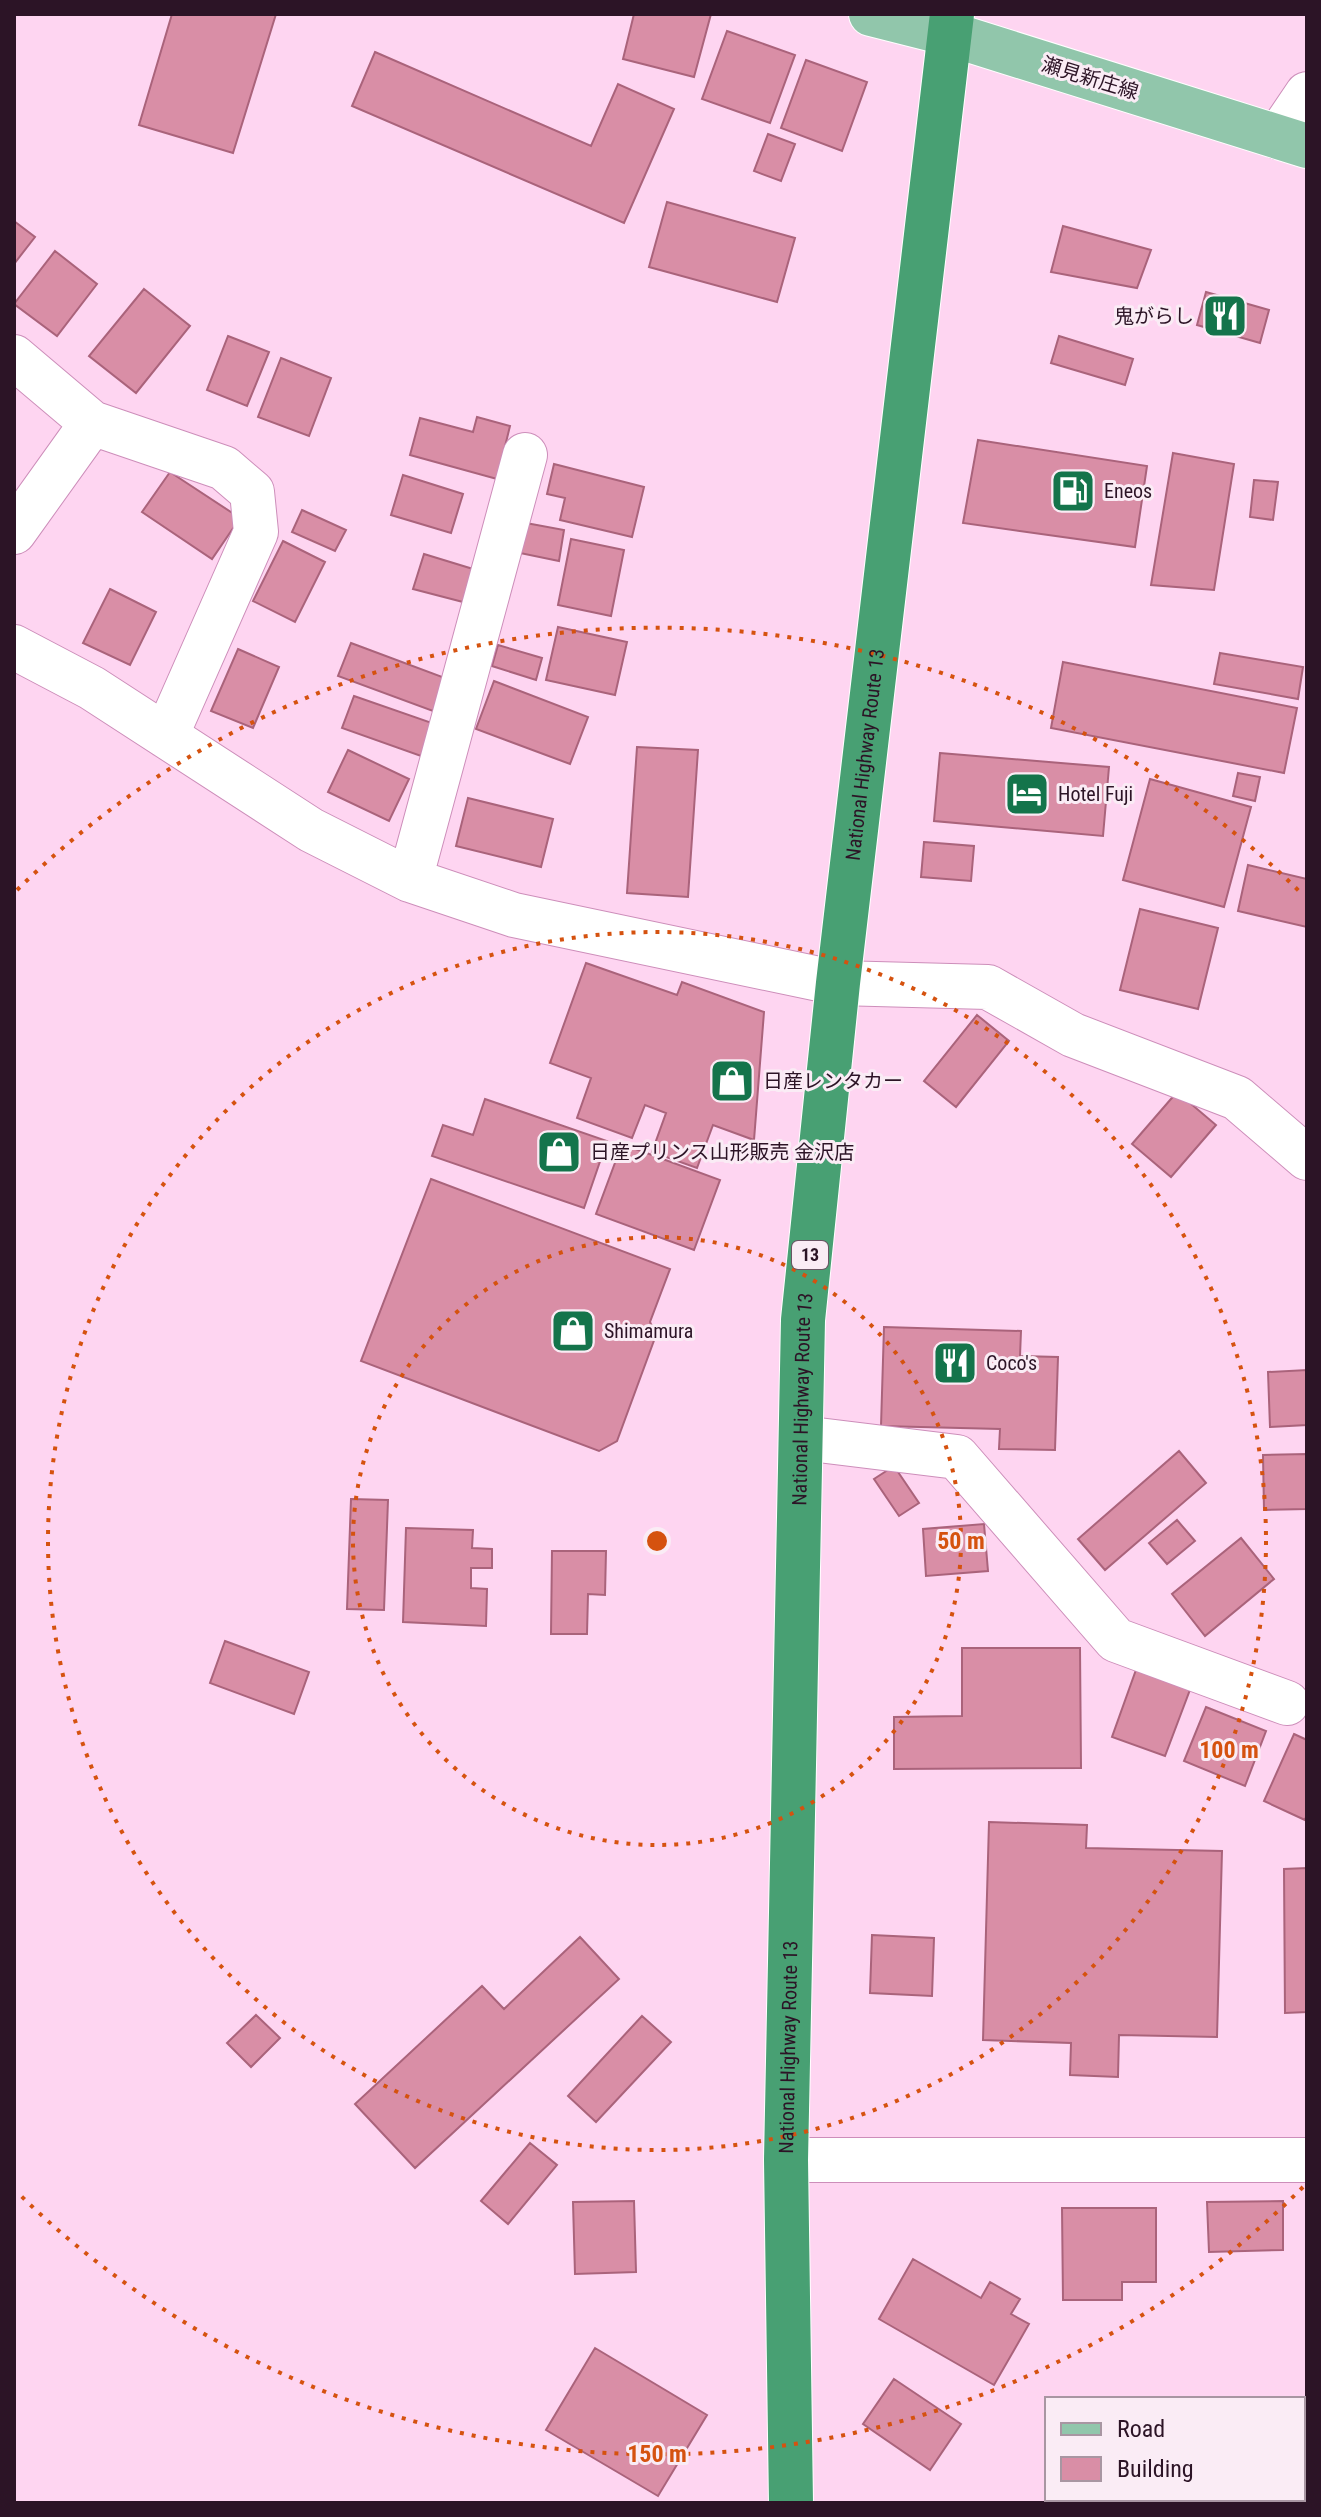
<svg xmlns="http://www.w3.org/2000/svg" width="1321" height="2517" font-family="'Roboto Condensed','Noto Sans JP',sans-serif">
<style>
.building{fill:#d98ea6;stroke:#aa637b;stroke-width:2}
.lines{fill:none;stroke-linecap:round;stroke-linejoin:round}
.minor-casing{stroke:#cd8eba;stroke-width:46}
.major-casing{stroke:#fff;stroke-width:46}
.highway-casing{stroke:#fff;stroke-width:46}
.minor{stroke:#fff;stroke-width:44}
.major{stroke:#91c6ab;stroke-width:44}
.highway{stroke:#48a073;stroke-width:44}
.ring{fill:none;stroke:#d5520f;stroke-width:4;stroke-dasharray:4 8}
.labels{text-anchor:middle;stroke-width:6;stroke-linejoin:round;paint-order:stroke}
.shield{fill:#faecf5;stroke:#6a5564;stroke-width:2}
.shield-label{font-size:18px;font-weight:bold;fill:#2c1426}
.street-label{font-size:20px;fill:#2c1426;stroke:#faecf5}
.poi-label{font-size:20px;fill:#2c1426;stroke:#faecf5;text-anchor:start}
.centre{fill:#d5520f;stroke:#faecf5;stroke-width:4}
.ring-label{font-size:24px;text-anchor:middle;font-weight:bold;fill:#d5520f;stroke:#faecf5;stroke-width:6;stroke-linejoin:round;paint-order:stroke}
</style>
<rect width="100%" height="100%" fill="#fed5f1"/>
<path class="building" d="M 172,14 L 276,14 L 233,153 L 139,125 Z
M 634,14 L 711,14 L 694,77 L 623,59 Z
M 727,31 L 795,55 L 770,123 L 702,99 Z
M 375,52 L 591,146 L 618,84 L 674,109 L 624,223 L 352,106 Z
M 806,60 L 867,82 L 842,151 L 781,128 Z
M 768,134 L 795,144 L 781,181 L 754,171 Z
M 667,202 L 795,238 L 777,302 L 649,267 Z
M 14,221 L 35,237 L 14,264 Z
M 1063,226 L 1151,250 L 1137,288 L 1051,272 Z
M 55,251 L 97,284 L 57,336 L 14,304 Z
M 144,289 L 190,326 L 136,393 L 89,356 Z
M 1206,292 L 1269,310 L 1260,343 L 1197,325 Z
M 228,336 L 269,352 L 247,406 L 207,390 Z
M 1059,336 L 1133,359 L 1125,385 L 1051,363 Z
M 281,358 L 331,378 L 309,436 L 258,417 Z
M 477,417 L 510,426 L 497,479 L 410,455 L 420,418 L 473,432 Z
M 978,440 L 1147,466 L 1135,547 L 963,523 Z
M 1173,453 L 1234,464 L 1214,590 L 1151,585 Z
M 554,464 L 644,487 L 632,537 L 560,520 L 565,498 L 547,494 Z
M 170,472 L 240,518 L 212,559 L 142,512 Z
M 403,475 L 463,494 L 451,533 L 391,515 Z
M 1254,480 L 1278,482 L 1273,520 L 1250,517 Z
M 302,510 L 346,530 L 335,551 L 292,532 Z
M 526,523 L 564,530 L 559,561 L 520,553 Z
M 571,539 L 624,550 L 611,616 L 558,605 Z
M 283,541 L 325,562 L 295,622 L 253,601 Z
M 424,554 L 473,569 L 463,602 L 413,589 Z
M 110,589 L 156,612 L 130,665 L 83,643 Z
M 558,627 L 627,642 L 615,695 L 546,680 Z
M 351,643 L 445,678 L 433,711 L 338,676 Z
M 498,645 L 542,658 L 536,680 L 492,666 Z
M 238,649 L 279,667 L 253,728 L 211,711 Z
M 1220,653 L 1303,667 L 1298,699 L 1214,684 Z
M 1063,662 L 1297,708 L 1284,773 L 1051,728 Z
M 494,681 L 588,717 L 570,764 L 476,729 Z
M 354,696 L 432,723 L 421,756 L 342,728 Z
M 637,747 L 698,750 L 688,897 L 627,893 Z
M 348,750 L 409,779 L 389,821 L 328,792 Z
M 940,753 L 1109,767 L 1103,836 L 934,821 Z
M 1238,773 L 1260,777 L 1255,801 L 1233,796 Z
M 1150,779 L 1251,807 L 1224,907 L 1123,880 Z
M 468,798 L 553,819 L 541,867 L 456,846 Z
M 924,842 L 974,846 L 971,881 L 921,877 Z
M 1248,865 L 1307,879 L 1307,927 L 1238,911 Z
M 1140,909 L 1218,928 L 1198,1009 L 1120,990 Z
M 586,963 L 677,995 L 682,982 L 764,1012 L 754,1140 L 713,1125 L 697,1168 L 652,1152 L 666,1113 L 645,1105 L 632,1138 L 577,1118 L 591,1078 L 550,1063 Z
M 977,1015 L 1009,1041 L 956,1107 L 924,1081 Z
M 1177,1092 L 1216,1125 L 1171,1177 L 1132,1144 Z
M 485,1099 L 607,1141 L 584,1208 L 432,1156 L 443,1125 L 473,1135 Z
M 622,1144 L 720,1180 L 694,1250 L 596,1214 Z
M 431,1179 L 670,1269 L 650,1322 L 656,1335 L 617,1441 L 599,1451 L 361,1361 Z
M 884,1327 L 1021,1331 L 1020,1356 L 1058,1357 L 1055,1450 L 999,1449 L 1000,1429 L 881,1426 Z
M 1307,1370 L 1307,1425 L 1270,1427 L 1268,1372 Z
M 1179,1451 L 1206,1483 L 1105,1570 L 1078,1539 Z
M 1307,1454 L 1307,1509 L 1264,1510 L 1263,1455 Z
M 894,1466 L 919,1503 L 899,1516 L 874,1479 Z
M 351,1499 L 388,1500 L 384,1610 L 347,1609 Z
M 1177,1520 L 1195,1541 L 1167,1564 L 1149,1543 Z
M 984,1524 L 988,1571 L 926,1576 L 923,1529 Z
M 406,1528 L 473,1530 L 472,1548 L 492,1549 L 492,1568 L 471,1568 L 471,1588 L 487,1589 L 486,1626 L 403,1622 Z
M 1241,1538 L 1274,1579 L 1205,1636 L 1172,1594 Z
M 552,1551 L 606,1551 L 605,1595 L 588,1594 L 587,1634 L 551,1634 Z
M 225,1641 L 309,1672 L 294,1714 L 210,1683 Z
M 962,1648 L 1080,1648 L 1081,1768 L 894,1769 L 894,1717 L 962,1716 Z
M 1137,1667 L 1191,1687 L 1165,1756 L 1112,1737 Z
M 1206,1707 L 1266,1731 L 1245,1786 L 1184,1761 Z
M 1294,1734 L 1307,1740 L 1307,1814 L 1305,1820 L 1264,1801 Z
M 989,1822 L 1087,1825 L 1086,1848 L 1222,1851 L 1217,2037 L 1119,2035 L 1118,2077 L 1070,2075 L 1071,2043 L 983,2040 Z
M 1307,1868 L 1307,2012 L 1285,2013 L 1284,1869 Z
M 872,1935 L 934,1938 L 932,1996 L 870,1993 Z
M 580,1937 L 619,1979 L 415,2168 L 355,2104 L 482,1986 L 504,2009 Z
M 256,2015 L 280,2038 L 251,2067 L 227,2043 Z
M 642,2016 L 671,2042 L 596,2122 L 568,2096 Z
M 530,2143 L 557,2165 L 508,2224 L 481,2201 Z
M 634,2201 L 636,2272 L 575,2274 L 573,2202 Z
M 1283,2201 L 1283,2250 L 1209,2252 L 1207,2202 Z
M 1062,2208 L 1156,2208 L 1156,2282 L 1122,2282 L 1122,2300 L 1063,2300 Z
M 913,2259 L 981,2298 L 990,2282 L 1020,2299 L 1011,2314 L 1029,2324 L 994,2385 L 879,2319 Z
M 595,2348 L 707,2415 L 658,2496 L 546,2430 Z
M 894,2379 L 961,2424 L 930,2470 L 863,2424 Z"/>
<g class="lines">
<g class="minor-casing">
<path id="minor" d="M 1278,137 L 1307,94
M 14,357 L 92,423 L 224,468 L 252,492 L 256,532 L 166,736
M 14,532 L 92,423
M 14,647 L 92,688 L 311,830 L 410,880 L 514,915 L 838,983 L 988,987 L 1073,1035 L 1237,1098 L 1307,1158
M 410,880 L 525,455
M 802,1438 L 957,1457 L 1116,1640 L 1287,1703
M 786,2160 L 1307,2160"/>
</g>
<g class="major-casing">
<path id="major" d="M 871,14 L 950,34 L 1307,146"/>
</g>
<g class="highway-casing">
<g id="highway">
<path id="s1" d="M 791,2503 L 786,2160 L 803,1320 L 838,983 L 952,14"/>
</g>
</g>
<use href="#minor" class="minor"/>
<use href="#major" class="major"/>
<use href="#highway" class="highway"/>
</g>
<g class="ring">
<circle cx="657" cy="1541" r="304"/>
<circle cx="657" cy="1541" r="609"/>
<path d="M1303 2187A913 913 0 0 1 17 2192M17 890A913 913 0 0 1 1303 895"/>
</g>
<defs>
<g id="restaurant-square" transform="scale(2.3)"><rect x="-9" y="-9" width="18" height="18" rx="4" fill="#14744b" stroke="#faecf5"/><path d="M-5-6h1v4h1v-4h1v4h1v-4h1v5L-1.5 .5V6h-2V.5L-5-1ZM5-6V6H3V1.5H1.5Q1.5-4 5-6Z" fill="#fff"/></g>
<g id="fuel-square" transform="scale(2.3)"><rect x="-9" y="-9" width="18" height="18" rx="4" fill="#14744b" stroke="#faecf5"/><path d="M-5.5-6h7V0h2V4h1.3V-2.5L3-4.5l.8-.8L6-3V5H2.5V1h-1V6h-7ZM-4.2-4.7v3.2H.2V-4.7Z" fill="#fff"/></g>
<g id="hotel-square" transform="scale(2.3)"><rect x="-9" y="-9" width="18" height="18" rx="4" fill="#14744b" stroke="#faecf5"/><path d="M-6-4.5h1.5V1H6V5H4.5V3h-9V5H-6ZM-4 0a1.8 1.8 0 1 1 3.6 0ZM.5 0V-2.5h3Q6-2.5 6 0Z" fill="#fff"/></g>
<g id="shop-square" transform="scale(2.3)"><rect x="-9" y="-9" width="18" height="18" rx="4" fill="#14744b" stroke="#faecf5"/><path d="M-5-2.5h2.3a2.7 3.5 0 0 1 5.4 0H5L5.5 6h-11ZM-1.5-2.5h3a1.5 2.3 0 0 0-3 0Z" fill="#fff"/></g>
</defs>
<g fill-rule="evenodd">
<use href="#restaurant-square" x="1225" y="316"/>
<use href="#fuel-square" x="1073" y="491"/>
<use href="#hotel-square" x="1027" y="794"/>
<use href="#shop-square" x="732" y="1081"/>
<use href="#shop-square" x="559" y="1152"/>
<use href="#shop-square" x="573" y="1331"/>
<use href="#restaurant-square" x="955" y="1363"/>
</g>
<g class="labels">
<rect class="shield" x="792" y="1241" width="36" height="28" rx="6"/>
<g class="shield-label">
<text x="810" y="1261">13</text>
</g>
<g class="street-label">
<text transform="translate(1090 78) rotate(17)" y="7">瀬見新庄線</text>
<text dy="7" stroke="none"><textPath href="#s1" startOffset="1752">National Highway Route 13</textPath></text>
<text dy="7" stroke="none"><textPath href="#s1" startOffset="1104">National Highway Route 13</textPath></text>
<text dy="7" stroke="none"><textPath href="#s1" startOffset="456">National Highway Route 13</textPath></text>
</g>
<g class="poi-label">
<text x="1194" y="323" text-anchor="end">鬼がらし</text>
<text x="1104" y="498">Eneos</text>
<text x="1058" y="801">Hotel Fuji</text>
<text x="763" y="1088">日産レンタカー</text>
<text x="590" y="1159">日産プリンス山形販売 金沢店</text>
<text x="604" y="1338">Shimamura</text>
<text x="986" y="1370">Coco's</text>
</g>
</g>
<circle cx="657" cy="1541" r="12" class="centre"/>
<g class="ring-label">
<text x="961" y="1549">50 m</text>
<text x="1229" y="1758">100 m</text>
<text x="657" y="2462">150 m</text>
</g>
<rect width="1321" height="2517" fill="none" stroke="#2c1426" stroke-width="32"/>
<rect x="1045" y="2397" width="260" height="104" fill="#faecf5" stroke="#a896a2" stroke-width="2"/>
<rect x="1061" y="2423" width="40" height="12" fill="#91c6ab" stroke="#a896a2" stroke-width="2"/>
<text x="1117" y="2437" font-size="24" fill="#2c1426">Road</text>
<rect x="1061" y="2457" width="40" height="24" fill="#d98ea6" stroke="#a896a2" stroke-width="2"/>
<text x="1117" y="2477" font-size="24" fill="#2c1426">Building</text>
</svg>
